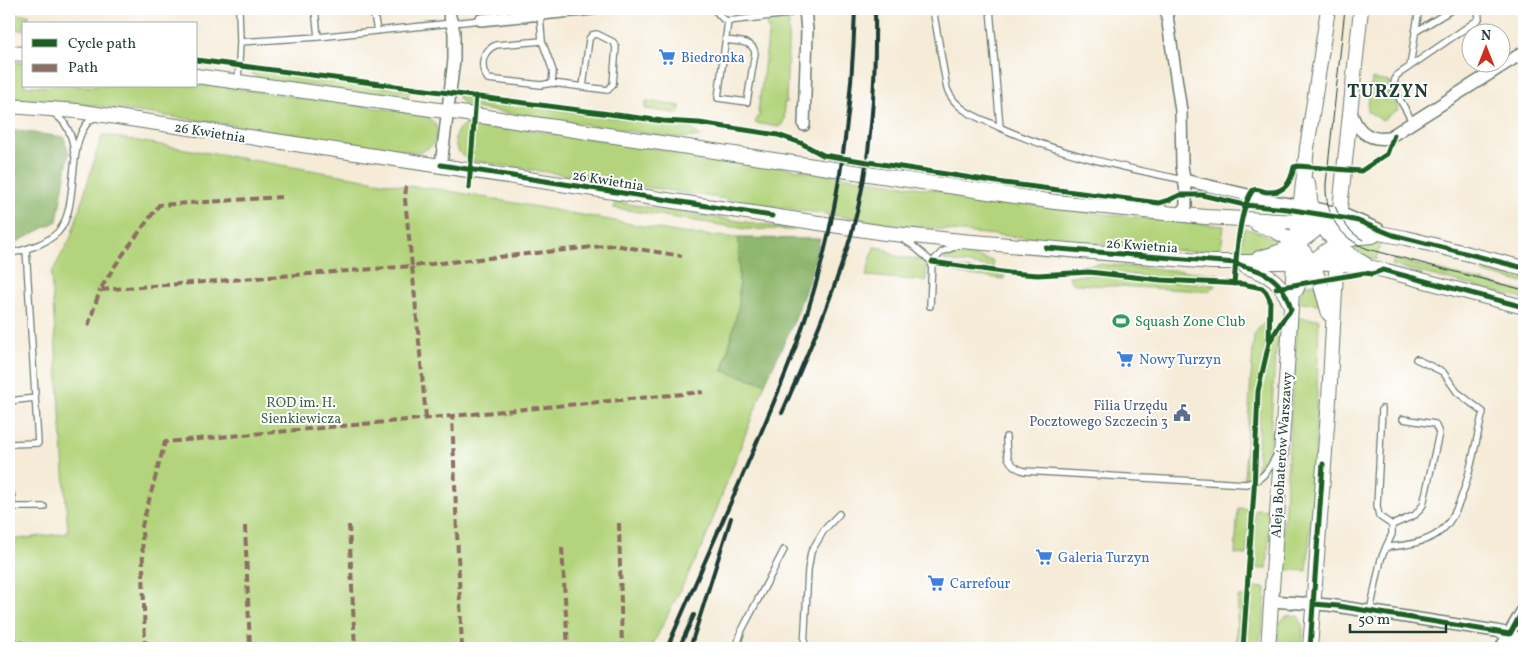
<svg xmlns="http://www.w3.org/2000/svg" width="1533" height="657" font-family="Vollkorn,serif">
<style>
.green{fill:#b3d47c;stroke:#698858}
.forest{fill:#8eb66c;stroke:#567a50}
.lines{fill:none;stroke-linecap:round;stroke-linejoin:round}
.service-casing{stroke:#6a7a6d;stroke-width:8}
.minor-casing{stroke:#6a7a6d;stroke-width:14}
.tertiary-casing{stroke:#6a7a6d;stroke-width:16}
.service{stroke:#fff;stroke-width:5.5}
.minor{stroke:#fff;stroke-width:11}
.tertiary{stroke:#fff;stroke-width:14}
.tram{stroke:#1f3d34;stroke-width:1}
.rail{stroke:#1f3d34;stroke-width:4}
.quiet{stroke:#8d6e63;stroke-width:4;stroke-dasharray:8 4;stroke-linecap:butt}
.cycleway-casing{stroke:#fff;stroke-width:8}
.cycleway{stroke:#1b5e20;stroke-width:5}
.labels{text-anchor:middle;stroke-width:4;stroke-linejoin:round;paint-order:stroke}
.shop-label{font-size:14px;fill:#366cbe;stroke:#fff;text-anchor:start}
.street-label{font-size:14px;fill:#1f3d34;stroke:#fff}
.leisure-label{font-size:14px;fill:#27864d;stroke:#fff;text-anchor:start}
.park-label{font-size:14px;fill:#446346;stroke:#fff}
.service-label{font-size:14px;fill:#4e5e75;stroke:#fff;text-anchor:end}
.district-label{font-size:19px;font-weight:bold;letter-spacing:1px;fill:#1f3d34;stroke:#fff}
</style>
<rect width="100%" height="100%" fill="#fff"/>
<filter id="ink" filterUnits="userSpaceOnUse"><feTurbulence type="fractalNoise" baseFrequency=".02" numOctaves="2"/><feDisplacementMap in="SourceGraphic" scale="10" xChannelSelector="R" yChannelSelector="G"/><feConvolveMatrix kernelMatrix="1 2 1 2 8 2 1 2 1" color-interpolation-filters="sRGB"/></filter>
<filter id="wash" filterUnits="userSpaceOnUse"><feTurbulence type="fractalNoise" baseFrequency=".0096" numOctaves="4" result="noise"/><feDisplacementMap in="SourceGraphic" scale="20" xChannelSelector="R" yChannelSelector="G"/><feGaussianBlur stdDeviation="1.12" result="paint"/><feColorMatrix in="noise" values="0 0 0 0 0 0 0 0 0 0 0 0 0 0 0 0 0 1.4 0 .05"/><feComposite in="paint" operator="in"/></filter>
<g filter="url(#wash)">
<rect width="100%" height="100%" fill="#f5ebd7"/>
<path class="green" d="M 9,14 L 29,15 L 28,24 L 24,24 L 24,30 L 9,29 Z
M 772,21 L 789,21 L 786,103 L 784,103 C 784,112 787,122 779,127 L 755,123 L 760,113 L 758,113 L 769,29 L 766,28 L 767,24 Z
M 9,61 L 24,63 L 24,86 L 196,86 L 196,83 L 421,114 C 446,122 440,152 414,152 L 260,129 L 67,102 L 9,100 Z
M 250,69 L 409,90 L 408,99 L 257,78 L 252,73 Z
M 1372,79 L 1389,82 L 1394,101 L 1399,109 L 1382,120 L 1367,111 Z
M 457,96 L 691,128 L 701,137 L 675,138 L 475,108 L 463,104 Z
M 646,101 L 680,106 L 679,114 L 645,109 Z
M 476,122 L 1085,212 L 1224,226 L 1220,254 L 962,232 L 885,223 L 473,161 C 448,154 449,122 476,122 Z
M 102,135 L 406,186 L 438,189 L 681,233 L 739,238 L 739,305 L 723,371 L 765,383 L 703,545 L 651,648 L 9,648 L 9,540 L 68,533 L 51,274 L 71,237 Z
M 615,202 L 771,226 L 794,230 L 746,229 L 614,208 Z
M 1244,228 C 1256,231 1267,235 1278,242 L 1279,246 L 1254,255 L 1239,256 Z
M 1382,239 L 1376,260 L 1368,258 L 1353,248 L 1353,244 Z
M 874,247 L 883,248 L 896,256 L 921,260 L 926,266 L 926,281 L 866,276 Z
M 956,252 L 993,261 L 993,268 L 944,260 Z
M 1394,259 L 1524,292 L 1524,299 L 1392,265 Z
M 1098,264 L 1218,274 L 1217,280 L 1160,278 L 1088,270 L 1070,271 L 1070,267 Z
M 943,265 L 1004,275 L 1004,279 L 960,274 Z
M 1483,265 L 1524,275 L 1524,283 L 1482,272 Z
M 1096,274 L 1136,279 L 1216,285 L 1211,290 L 1206,291 L 1076,284 L 1071,282 L 1069,276 Z
M 1316,283 L 1320,304 L 1299,302 L 1304,285 Z
M 1297,318 L 1319,319 L 1315,463 L 1307,571 L 1281,569 Z
M 1267,320 L 1265,358 L 1257,389 L 1252,477 L 1244,479 L 1254,335 L 1259,328 Z
M 1282,324 L 1275,359 L 1269,456 L 1266,466 L 1257,475 L 1260,391 L 1271,343 Z
M 1238,508 L 1249,509 L 1247,555 L 1235,554 Z
M 1255,509 L 1271,510 L 1267,569 L 1251,568 Z
M 1250,587 L 1266,588 L 1264,617 L 1259,648 L 1247,648 Z
M 1238,597 L 1245,597 L 1242,648 L 1236,648 Z
M 1290,615 L 1298,616 C 1305,626 1303,636 1302,648 L 1278,648 C 1278,635 1275,620 1290,615 Z"/>
<path class="forest" d="M 9,130 L 64,137 L 69,154 L 57,221 L 15,243 L 9,240 Z
M 739,238 L 820,239 L 810,276 L 795,319 L 765,383 L 723,371 L 739,305 Z"/>
</g>
<g filter="url(#ink)">
<g class="lines">
<g class="service-casing">
<path id="service" d="M 239,9 L 240,42
M 315,9 L 318,37
M 373,9 L 377,31
M 714,9 L 723,19 L 728,21 L 718,98 L 747,102 L 755,53 C 753,40 737,42 726,40
M 933,9 L 947,89 C 956,112 981,118 1001,128 C 1059,154 1122,167 1184,180
M 990,9 L 1000,127
M 540,15 L 542,41 L 496,45 C 482,51 479,67 488,79 L 541,85 L 552,83 L 608,90 L 613,84 L 616,47 L 613,42 L 597,34 L 592,35 L 589,39 L 583,87
M 728,21 L 789,14 L 794,9
M 1415,32 L 1453,9
M 542,41 L 553,71 L 552,83
M 1410,66 L 1419,9
M 238,82 L 240,42 L 318,37 L 481,20
M 53,113 C 68,122 73,137 74,154
M 1413,123 L 1393,87 L 1396,76 L 1479,19 L 1478,9
M 904,240 L 911,244 L 932,262
M 9,254 C 26,249 45,245 58,232 C 82,207 63,131 96,117
M 930,306 L 932,262 L 942,252 L 959,245
M 9,401 L 35,398
M 1382,409 L 1377,506 L 1379,516 L 1392,525 L 1392,534 L 1386,547
M 1006,437 C 1006,454 1006,465 1024,471 L 1246,484 C 1262,481 1269,470 1276,456
M 9,444 L 38,443 L 26,249
M 9,489 L 12,497 L 12,507
M 9,507 L 44,507
M 1392,525 L 1415,515 L 1423,505 L 1439,433 L 1435,424 L 1403,419
M 1370,611 L 1381,559 L 1386,547 C 1404,546 1431,542 1444,528 C 1466,506 1475,443 1483,412 L 1457,392 L 1443,372 L 1416,359
M 736,648 L 742,630 L 784,550
M 804,648 L 808,570 L 811,552 L 824,530 L 839,514"/>
</g>
<g class="minor-casing">
<path id="minor" d="M 1166,9 L 1181,111 L 1182,166 L 1186,192 L 1186,206 L 1179,215
M 481,20 L 592,9
M 1351,111 C 1356,130 1368,141 1388,138 L 1524,52
M 804,125 L 807,31 L 805,9
M 441,165 L 454,60 L 454,32 L 448,9
M 1184,180 L 1277,202 L 1340,213 L 1378,229
M 1271,601 L 1329,605 L 1496,631 L 1510,634 L 1524,643
M 1501,648 L 1524,608"/>
</g>
<g class="tertiary-casing">
<path id="tertiary" d="M 9,53 L 24,54
M 196,76 L 474,115 L 1055,202 L 1205,217 L 1299,222 L 1352,228 L 1406,238 L 1524,268
M 9,106 L 77,111 L 885,233 L 961,241 L 1212,262 L 1316,262 L 1356,265 L 1383,270 L 1524,307
M 1308,184 C 1309,193 1310,203 1313,211 C 1322,231 1346,255 1365,264
M 1257,224 C 1310,241 1316,266 1329,314
M 1259,258 C 1284,252 1306,241 1324,222
M 1246,267 C 1268,273 1282,283 1290,304
M 1296,290 C 1308,257 1338,237 1373,236
M 1268,648 L 1294,263 L 1307,148 L 1328,9
M 1310,648 L 1329,400 L 1339,218 L 1361,9"/>
</g>
<use href="#service" class="service"/>
<use href="#minor" class="minor"/>
<use href="#tertiary" class="tertiary"/>
<path class="tram" d="M 1345,9 L 1326,184 C 1325,214 1339,238 1368,249 L 1524,290
M 1335,206 C 1340,220 1350,233 1363,240"/>
<path class="rail" d="M 782,413 C 808,353 834,294 852,232 C 872,159 876,84 875,9
M 667,648 C 692,592 716,535 741,479 C 765,423 790,368 808,310 C 839,213 852,110 855,9
M 679,648 L 694,615
M 690,648 L 731,518"/>
<path class="quiet" d="M 282,197 L 159,205 C 139,233 117,260 100,290 L 412,266 L 405,200 L 406,186
M 88,326 L 100,290
M 426,418 L 412,266 L 613,245 L 682,256
M 619,523 L 622,648
M 349,525 L 355,648
M 245,526 L 250,648
M 562,548 L 568,648
M 9,637 L 33,648
M 145,648 L 142,526 L 165,442 L 452,416
M 462,648 L 452,416 L 703,392"/>
<g class="cycleway-casing">
<path id="cycleway" d="M 196,60 L 663,121 L 699,123 L 778,135 L 801,143 L 823,155 L 1004,183 L 1159,203 L 1169,200 L 1180,195 L 1202,195 L 1245,205 L 1287,209 L 1349,219 L 1358,221 L 1393,235 L 1524,268
M 441,165 L 772,216
M 469,188 L 476,96
M 1046,248 L 1236,263 C 1243,267 1251,268 1259,271 C 1277,278 1287,292 1291,310 L 1282,321 L 1269,343
M 932,262 L 1009,273 L 1038,275 L 1089,272 L 1161,280 L 1243,284 L 1262,288 L 1266,292 L 1270,300 L 1269,343 L 1258,391 L 1254,490 L 1243,648
M 1234,284 C 1236,260 1239,208 1253,190 C 1259,188 1262,192 1268,192 C 1286,193 1291,181 1294,167 L 1298,166 L 1361,171 L 1387,154 L 1394,135
M 1276,288 L 1364,273 L 1372,274 L 1383,270 L 1524,307
M 1313,604 L 1338,606 L 1510,634 L 1524,608
M 1310,648 L 1323,464"/>
</g>
<use href="#cycleway" class="cycleway"/>
</g>
</g>
<defs>
<g id="supermarket-bare" transform="scale(1.35)"><path d="M-6-5.5h2.5l.6 2H6L4.5 2H-2.5L-4.4-4H-6ZM-1.5 3.2a1.3 1.3 0 1 0 .1 0ZM3 3.2a1.3 1.3 0 1 0 .1 0Z" fill="#3f7fe0" stroke="#fff" stroke-width="2.5" paint-order="stroke"/></g>
<g id="stadium-bare" transform="scale(1.35)"><path d="M0-5a6.5 5 0 1 0 0 10a6.5 5 0 1 0 0-10ZM-3.5-1.8h7v3.6h-7Z" fill="#2e9e5b" stroke="#fff" stroke-width="2.5" paint-order="stroke"/></g>
<g id="civic-bare" transform="scale(1.35)"><path d="M-.6-6.5H3V-4.5H.6V-3L4-1V1h2V6H-6V1h2V-1L-.6-3ZM-1.2 2.5V6h2.4V2.5Z" fill="#5c6f8a" stroke="#fff" stroke-width="2.5" paint-order="stroke"/></g>
</defs>
<g fill-rule="evenodd">
<use href="#supermarket-bare" x="667" y="57"/>
<use href="#stadium-bare" x="1121" y="321"/>
<use href="#supermarket-bare" x="1125" y="359"/>
<use href="#civic-bare" x="1182" y="413"/>
<use href="#supermarket-bare" x="1044" y="557"/>
<use href="#supermarket-bare" x="936" y="583"/>
</g>
<g class="labels">
<g class="shop-label">
<text x="681" y="62">Biedronka</text>
<text x="1139" y="364">Nowy Turzyn</text>
<text x="1058" y="562">Galeria Turzyn</text>
<text x="950" y="588">Carrefour</text>
</g>
<g class="street-label">
<text transform="translate(210 132) rotate(9)" y="5">26 Kwietnia</text>
<text transform="translate(608 180) rotate(9)" y="5">26 Kwietnia</text>
<text transform="translate(1142 245) rotate(4)" y="5">26 Kwietnia</text>
<text transform="translate(1281 455) rotate(-86)" y="5">Aleja Bohaterów Warszawy</text>
</g>
<g class="leisure-label">
<text x="1135" y="326">Squash Zone Club</text>
</g>
<g class="park-label">
<text x="301" y="407">ROD im. H.<tspan x="301" dy="16">Sienkiewicza</tspan></text>
</g>
<g class="service-label">
<text x="1168" y="410">Filia Urzędu<tspan x="1168" dy="16">Pocztowego Szczecin 3</tspan></text>
</g>
<g class="district-label">
<text x="1388" y="97">TURZYN</text>
</g>
</g>
<rect width="1533" height="657" fill="none" stroke="#fff" stroke-width="30"/>
<rect x="22" y="22" width="175" height="65" fill="#ffffff" stroke="#a5b1ae"/>
<rect x="32" y="39" width="25" height="8" fill="#1b5e20" stroke="#a5b1ae"/>
<text x="68" y="48" font-size="15" fill="#1f3d34">Cycle path</text>
<rect x="32" y="64" width="25" height="8" fill="#8d6e63" stroke="#a5b1ae"/>
<text x="68" y="72" font-size="15" fill="#1f3d34">Path</text>
<g transform="translate(1486 48)"><circle r="24" fill="#ffffff" stroke="#a5b1ae"/>
<path d="M0-4L9 19L0 12L-9 19Z" fill="#c8321e"/>
<text y="-8" font-size="14" font-weight="bold" text-anchor="middle" fill="#1f3d34">N</text>
</g>
<path d="M1350 624v8h96v-8" fill="none" stroke="#1f3d34" stroke-width="2.5"/>
<text x="1358" y="624" font-size="15" fill="#1f3d34" stroke="#ffffff" stroke-width="4" paint-order="stroke">50 m</text>
</svg>
